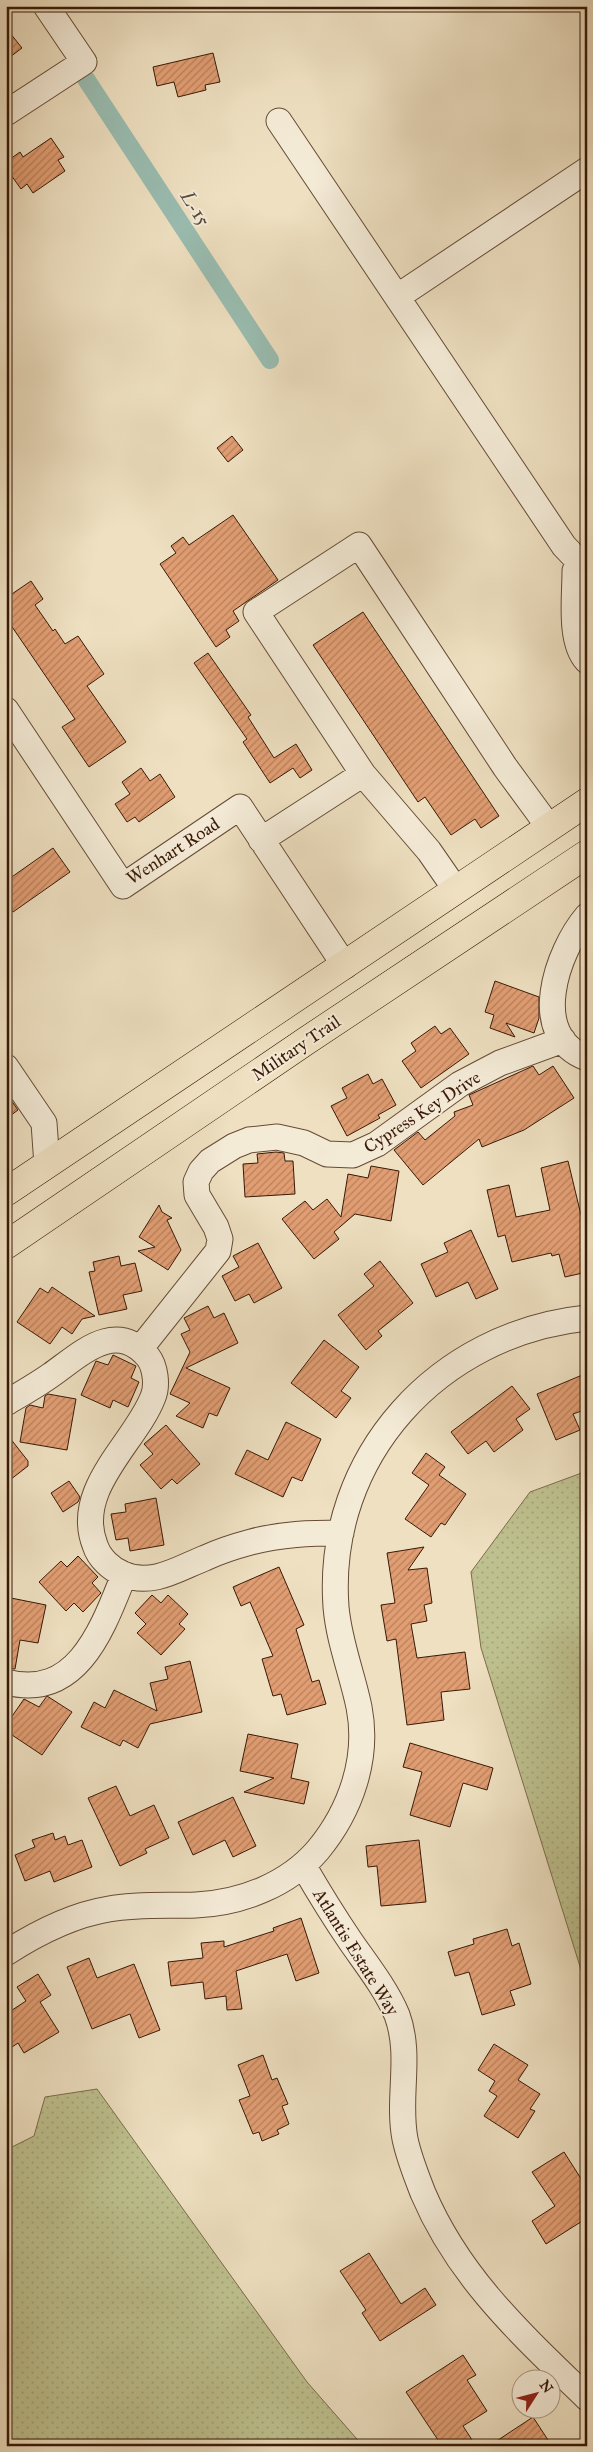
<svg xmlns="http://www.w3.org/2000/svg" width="593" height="2452" font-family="'IM FELL Great Primer',serif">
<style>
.grass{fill:url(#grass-dots);stroke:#7c6d4b}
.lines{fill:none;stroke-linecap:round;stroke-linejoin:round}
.canal{stroke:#99bdb1;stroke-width:18}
.building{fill:url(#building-hatch);stroke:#391907}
.minor-casing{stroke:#664b36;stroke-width:27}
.major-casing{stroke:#391907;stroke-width:29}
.minor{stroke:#f4ebd7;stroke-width:25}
.major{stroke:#eee0c1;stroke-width:28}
.labels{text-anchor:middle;stroke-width:4;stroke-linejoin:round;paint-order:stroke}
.street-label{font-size:18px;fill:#391907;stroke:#f4ebd7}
.water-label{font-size:19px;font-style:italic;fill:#564a3a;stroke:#f4ebd7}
</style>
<defs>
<pattern id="grass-dots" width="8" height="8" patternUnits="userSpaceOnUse" patternTransform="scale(1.25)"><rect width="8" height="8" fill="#bec18f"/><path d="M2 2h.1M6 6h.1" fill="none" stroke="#a4a57a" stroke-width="1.8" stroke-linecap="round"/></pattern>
<pattern id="building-hatch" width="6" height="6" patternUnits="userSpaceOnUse" patternTransform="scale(1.25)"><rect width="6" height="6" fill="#e29e73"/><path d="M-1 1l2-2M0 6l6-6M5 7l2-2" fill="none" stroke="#b8805c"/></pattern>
</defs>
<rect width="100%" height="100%" fill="#eee0c1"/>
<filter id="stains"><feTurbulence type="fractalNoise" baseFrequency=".004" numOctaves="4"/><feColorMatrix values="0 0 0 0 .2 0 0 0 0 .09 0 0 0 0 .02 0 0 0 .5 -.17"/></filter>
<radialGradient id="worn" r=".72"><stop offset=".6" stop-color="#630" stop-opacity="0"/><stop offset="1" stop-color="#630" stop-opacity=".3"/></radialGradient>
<path class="grass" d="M 587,1471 L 587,1989 L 481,1648 L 471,1572 L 530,1492 Z
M 97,2089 L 307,2382 L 363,2446 L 6,2446 L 6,2150 L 34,2136 L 45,2097 Z"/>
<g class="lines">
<path class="canal" d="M 86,79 L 270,360"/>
</g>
<path class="building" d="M 6,28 L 22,48 L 6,60 Z
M 213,53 L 220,82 L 205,85 L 206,90 L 178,97 L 174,82 L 157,86 L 153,67 Z
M 51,138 L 64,157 L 58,160 L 65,171 L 33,193 L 27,184 L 21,189 L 6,168 L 6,162 L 20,152 L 23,157 Z
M 232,436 L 243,450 L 228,462 L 217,448 Z
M 233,515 L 278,580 L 233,611 L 239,621 L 226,630 L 230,637 L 216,647 L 160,564 L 176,553 L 171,546 L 183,537 L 189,545 Z
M 31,581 L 43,599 L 35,605 L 53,631 L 55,629 L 65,644 L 78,636 L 104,674 L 87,686 L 126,742 L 89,767 L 62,727 L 75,719 L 6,618 L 6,598 Z
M 363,612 L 499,816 L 481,828 L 475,819 L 451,835 L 425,797 L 418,802 L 313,645 Z
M 208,653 L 251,715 L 248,717 L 274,758 L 296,744 L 312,770 L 300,778 L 293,768 L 270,783 L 243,742 L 247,739 L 194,663 Z
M 141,768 L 150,781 L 160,774 L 175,797 L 139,822 L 135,817 L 127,822 L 115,804 L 130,794 L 122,782 Z
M 53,848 L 70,872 L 13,912 L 6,902 L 6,881 Z
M 495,981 L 539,997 L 539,1018 L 534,1033 L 506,1023 L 515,1037 L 490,1028 L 494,1015 L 485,1012 Z
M 435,1026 L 441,1034 L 450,1028 L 469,1054 L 421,1088 L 402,1061 L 416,1051 L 411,1043 Z
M 533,1066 L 539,1075 L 553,1066 L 574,1098 L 524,1130 L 482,1147 L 479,1139 L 423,1185 L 394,1150 L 418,1132 L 425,1140 L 455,1116 L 454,1112 L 473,1105 L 469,1095 Z
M 368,1074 L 373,1084 L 382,1079 L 396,1105 L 378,1115 L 380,1118 L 347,1136 L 331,1106 L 347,1098 L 342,1088 Z
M 6,1093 L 18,1110 L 6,1119 Z
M 276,1152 L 284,1153 L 285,1161 L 293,1161 L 295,1194 L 245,1197 L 243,1164 L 258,1163 L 257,1154 Z
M 568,1161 L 587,1240 L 587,1272 L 565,1277 L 559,1254 L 552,1256 L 551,1253 L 512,1262 L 505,1235 L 498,1237 L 487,1190 L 509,1185 L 516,1217 L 550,1210 L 541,1168 Z
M 371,1166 L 399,1171 L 391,1221 L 355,1214 L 334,1232 L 339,1239 L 314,1259 L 282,1219 L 305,1201 L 313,1210 L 327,1199 L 341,1217 L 348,1174 L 368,1178 Z
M 159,1205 L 162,1212 L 172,1218 L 167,1220 L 181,1250 L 168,1270 L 138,1251 L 155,1247 L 139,1237 Z
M 471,1230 L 498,1289 L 476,1299 L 468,1282 L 436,1297 L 421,1264 L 448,1252 L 444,1243 Z
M 258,1243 L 282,1288 L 254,1303 L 249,1294 L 235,1301 L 222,1276 L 239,1267 L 233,1256 Z
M 119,1256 L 121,1266 L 135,1263 L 142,1291 L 123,1295 L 127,1309 L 99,1315 L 89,1272 L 95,1271 L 93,1262 Z
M 380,1261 L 413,1303 L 378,1331 L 382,1336 L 366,1350 L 338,1315 L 374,1286 L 364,1274 Z
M 52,1287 L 95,1316 L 82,1319 L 72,1334 L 62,1327 L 50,1344 L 17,1322 L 40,1288 L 48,1293 Z
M 208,1306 L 214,1318 L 224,1313 L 238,1343 L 186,1368 L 230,1388 L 217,1416 L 209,1413 L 203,1428 L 176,1416 L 190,1403 L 170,1394 L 190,1352 L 181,1334 L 190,1330 L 184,1318 Z
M 324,1340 L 359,1367 L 341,1391 L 351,1398 L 336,1418 L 291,1383 Z
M 113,1355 L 136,1366 L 131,1378 L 139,1382 L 128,1407 L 113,1400 L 110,1408 L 81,1395 L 96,1361 L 108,1365 Z
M 587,1373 L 587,1409 L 573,1414 L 580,1430 L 556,1440 L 537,1394 Z
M 512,1386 L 530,1409 L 516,1419 L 523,1430 L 494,1452 L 486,1441 L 468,1454 L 451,1432 Z
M 48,1394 L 76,1399 L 67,1450 L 20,1442 L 26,1408 L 30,1405 L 43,1408 L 45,1396 Z
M 286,1422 L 321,1439 L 302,1481 L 292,1477 L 283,1497 L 235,1474 L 247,1450 L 268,1460 Z
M 166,1425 L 200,1464 L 177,1484 L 172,1479 L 161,1489 L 140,1465 L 153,1454 L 144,1444 Z
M 6,1433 L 28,1461 L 28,1466 L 6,1483 Z
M 426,1453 L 445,1467 L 439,1475 L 466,1494 L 445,1525 L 441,1523 L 431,1537 L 405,1519 L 429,1485 L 412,1473 Z
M 69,1481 L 80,1497 L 78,1502 L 63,1512 L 51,1493 Z
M 156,1498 L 164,1545 L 130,1551 L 128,1538 L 116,1540 L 111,1514 L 126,1512 L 125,1504 Z
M 424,1547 L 408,1570 L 427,1568 L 432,1603 L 424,1605 L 427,1621 L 411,1624 L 417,1658 L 465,1652 L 470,1689 L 441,1692 L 444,1720 L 407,1725 L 396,1639 L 387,1641 L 381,1605 L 395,1603 L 387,1553 Z
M 78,1556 L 98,1577 L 92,1583 L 101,1593 L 83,1612 L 74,1603 L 66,1611 L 39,1582 L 61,1561 L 67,1567 Z
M 279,1567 L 304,1625 L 296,1629 L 312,1682 L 319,1680 L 326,1704 L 287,1715 L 281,1694 L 273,1696 L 262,1659 L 273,1656 L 250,1602 L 241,1606 L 233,1587 Z
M 152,1595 L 161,1603 L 168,1595 L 188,1614 L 179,1624 L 185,1629 L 161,1655 L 137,1633 L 146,1624 L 135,1613 Z
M 6,1597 L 46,1605 L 38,1643 L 20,1640 L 15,1669 L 6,1668 Z
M 190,1661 L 202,1712 L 150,1724 L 138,1748 L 123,1740 L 120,1746 L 81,1727 L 94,1702 L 105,1708 L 114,1690 L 157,1711 L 150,1683 L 168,1679 L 165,1667 Z
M 47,1696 L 72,1712 L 42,1755 L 6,1731 L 6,1725 L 24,1699 L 39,1707 Z
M 248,1734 L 298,1744 L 291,1778 L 309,1782 L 304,1804 L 244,1792 L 274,1778 L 240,1771 Z
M 410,1743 L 493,1768 L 487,1790 L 463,1783 L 450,1827 L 410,1815 L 422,1772 L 403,1767 Z
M 116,1786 L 130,1816 L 154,1805 L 169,1838 L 145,1849 L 147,1853 L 120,1866 L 88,1798 Z
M 233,1797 L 256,1846 L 233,1857 L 225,1840 L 193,1855 L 178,1822 Z
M 53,1833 L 55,1840 L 65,1836 L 68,1845 L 82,1840 L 92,1867 L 54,1882 L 50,1871 L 25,1881 L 15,1855 L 35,1847 L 32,1840 Z
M 419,1840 L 426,1902 L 381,1906 L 377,1866 L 368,1867 L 366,1846 Z
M 301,1918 L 319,1973 L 296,1981 L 287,1954 L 236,1971 L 242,2009 L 227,2010 L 226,1996 L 205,1999 L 203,1982 L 171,1986 L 168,1962 L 203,1958 L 201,1943 L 224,1941 L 224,1947 L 274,1931 L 273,1928 Z
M 507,1929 L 512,1946 L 519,1943 L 531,1984 L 510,1991 L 515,2005 L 482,2015 L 469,1972 L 455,1976 L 448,1952 L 474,1944 L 473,1939 Z
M 89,1958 L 97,1978 L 134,1964 L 160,2030 L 139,2038 L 130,2014 L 92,2029 L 67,1967 Z
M 38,1974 L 51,1995 L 40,2002 L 59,2032 L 24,2053 L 18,2043 L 6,2051 L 6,2014 L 26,2001 L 17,1987 Z
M 494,2044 L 528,2065 L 518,2080 L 540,2094 L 530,2109 L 535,2111 L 518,2138 L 484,2116 L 497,2096 L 489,2091 L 495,2081 L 478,2070 Z
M 263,2055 L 272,2080 L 277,2078 L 288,2104 L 282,2106 L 289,2124 L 277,2130 L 279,2134 L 262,2141 L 259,2132 L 253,2134 L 239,2100 L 250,2096 L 238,2065 Z
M 564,2152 L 587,2188 L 587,2218 L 546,2244 L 532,2221 L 555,2206 L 532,2172 Z
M 369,2253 L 401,2304 L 425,2288 L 436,2305 L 380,2341 L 362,2313 L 366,2310 L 340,2271 Z
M 463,2355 L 476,2375 L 467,2380 L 487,2411 L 463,2426 L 476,2446 L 442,2446 L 406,2392 Z
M 533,2417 L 548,2440 L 540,2446 L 489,2446 Z"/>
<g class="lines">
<g class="minor-casing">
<path id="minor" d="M 6,113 L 84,62 L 46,6
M 279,121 L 564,546 L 587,570
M 397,297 L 587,170
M 587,563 L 575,571 C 575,597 569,642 587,661
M 6,710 L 123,886 L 240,807 L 345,966
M 363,774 L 256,612 L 359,545 L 505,767 L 549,827
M 261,840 L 363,774 L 429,851 L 456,890
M 587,916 C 557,951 527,1036 587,1058
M 6,1067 L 44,1123 L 47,1165
M 140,1349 L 218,1251 L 220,1239 L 216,1227 L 197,1195 L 196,1182 L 201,1171 L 210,1161 L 234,1146 L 249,1140 L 277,1137 L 304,1143 L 327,1154 L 353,1155 L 377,1144 L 460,1084 L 500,1063 L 563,1040
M 6,1403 C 21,1394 37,1385 51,1375 C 81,1354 115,1319 148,1357 C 155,1366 158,1385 153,1397 C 136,1442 73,1489 95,1545 C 99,1558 111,1569 123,1574 C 152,1587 179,1568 205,1558 C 220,1551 236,1546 251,1542 C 281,1534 311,1533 341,1533
M 6,1682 C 78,1701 103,1627 124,1575
M 303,1865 C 318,1891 334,1917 351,1942 C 367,1965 386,1989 397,2015 C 412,2056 397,2097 405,2139 C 409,2158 416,2175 423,2193 C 459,2278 522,2335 587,2398
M 6,1953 C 37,1933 72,1915 109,1909 C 138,1904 166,1906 196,1905 C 241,1903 288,1885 318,1850 C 351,1810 369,1758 359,1707 C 352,1673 339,1642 336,1607 C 325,1456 439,1333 587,1318"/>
</g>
<g class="major-casing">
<path id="major" d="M 6,1192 L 587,802
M 6,1245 L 306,1041 L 587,854"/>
</g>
<use href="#minor" class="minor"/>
<use href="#major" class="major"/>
</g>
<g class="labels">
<g class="street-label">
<text transform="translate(173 851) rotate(-33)" y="6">Wenhart Road</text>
<text transform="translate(296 1048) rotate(-34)" y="6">Military Trail</text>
<text transform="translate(422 1112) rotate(-33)" y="6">Cypress Key Drive</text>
<text transform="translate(356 1952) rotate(58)" y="6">Atlantis Estate Way</text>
</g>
<g class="water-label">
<text transform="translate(196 208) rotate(57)" y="7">L-15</text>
</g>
</g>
<rect width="593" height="2452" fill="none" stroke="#eee0c1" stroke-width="25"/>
<rect x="8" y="8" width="578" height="2437" fill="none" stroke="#391907" stroke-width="2.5"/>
<rect x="12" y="12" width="568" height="2427" fill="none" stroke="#391907"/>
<g transform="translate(536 2394) rotate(54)"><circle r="24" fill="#f4ebd7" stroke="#a99784"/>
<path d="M0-4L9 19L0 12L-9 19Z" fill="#8f2418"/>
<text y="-8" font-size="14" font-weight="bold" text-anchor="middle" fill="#391907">N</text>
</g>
<rect width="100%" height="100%" filter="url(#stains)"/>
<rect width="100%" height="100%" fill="url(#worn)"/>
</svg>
